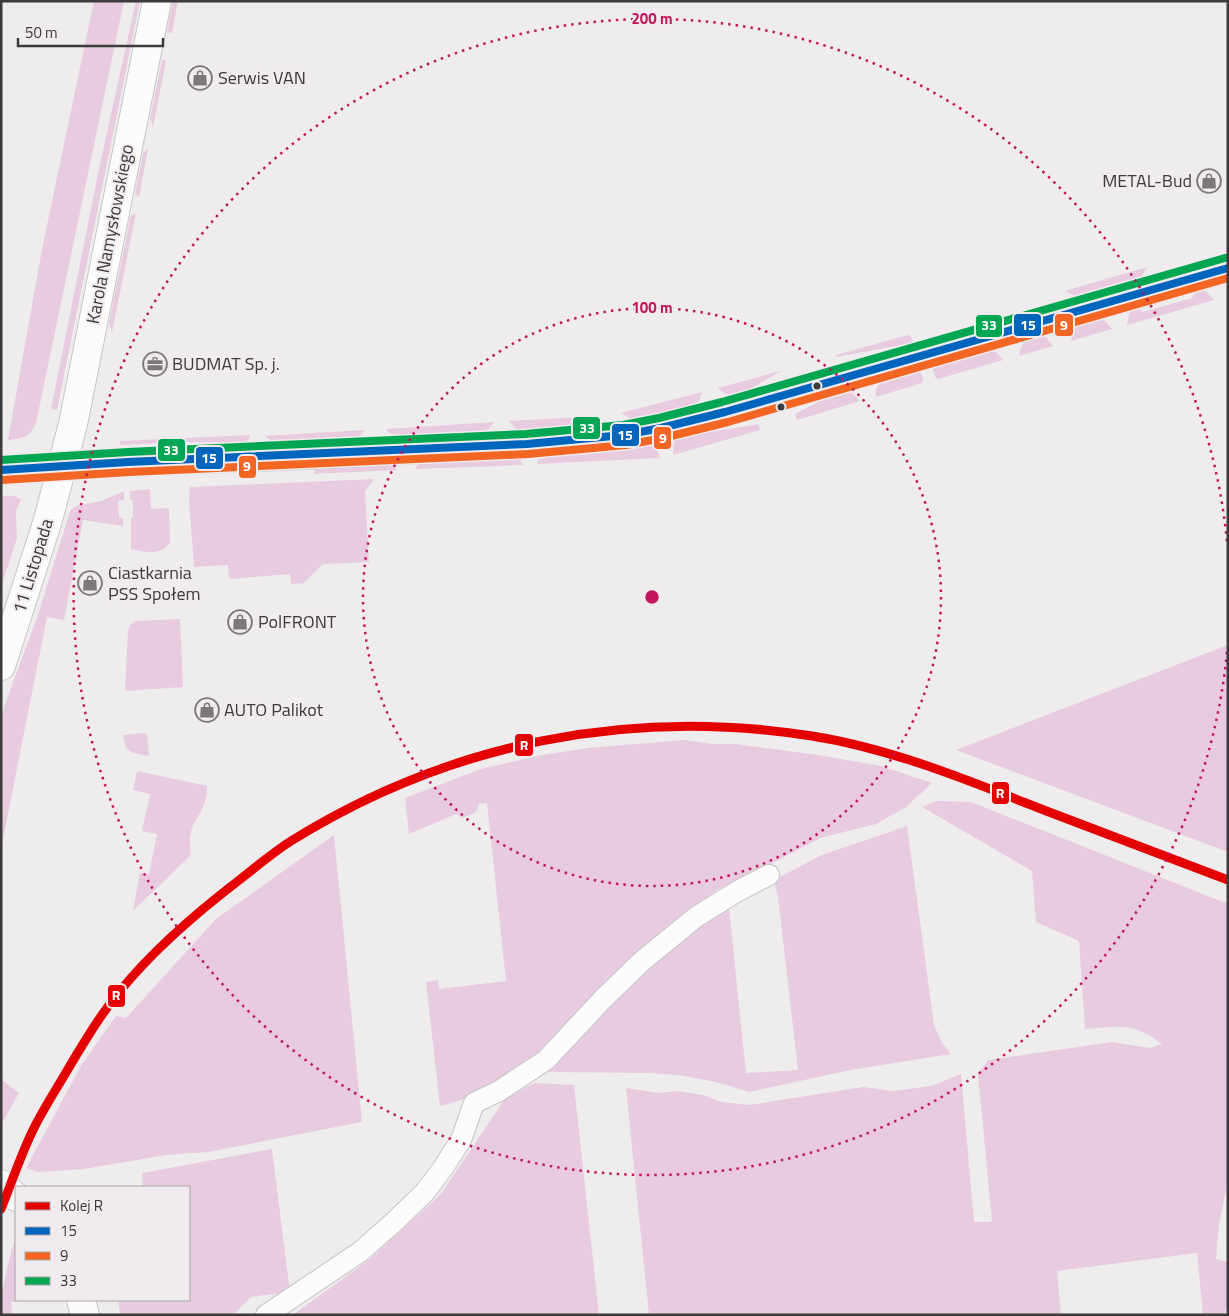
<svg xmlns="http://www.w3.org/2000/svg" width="1229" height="1316" font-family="'Titillium Web',sans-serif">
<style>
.green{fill:#e8cbde}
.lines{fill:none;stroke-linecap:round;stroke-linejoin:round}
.street-casing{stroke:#c6c4c6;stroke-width:22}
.secondary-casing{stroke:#c6c4c6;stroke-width:30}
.street{stroke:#fdfcfc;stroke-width:20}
.secondary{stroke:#fdfcfc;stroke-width:28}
.bus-1-casing{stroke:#f0ebee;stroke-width:11}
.bus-2-casing{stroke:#f0ebee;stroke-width:11}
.bus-3-casing{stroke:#f0ebee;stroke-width:11}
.bus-1{stroke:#0065bd;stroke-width:8}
.bus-2{stroke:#f26522;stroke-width:8}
.bus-3{stroke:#00a651;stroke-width:8}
.rail-1-casing{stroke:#f0ebee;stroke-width:12}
.rail-1{stroke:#e50000;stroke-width:9}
.ring{fill:none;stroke:#c2185b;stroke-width:2.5;stroke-dasharray:2.5 5}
.bus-dot{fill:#3c3a3b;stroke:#f0ebee;stroke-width:2}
.labels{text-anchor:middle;stroke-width:4;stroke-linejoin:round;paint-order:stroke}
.poi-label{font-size:18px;fill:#3c3a3b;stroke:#f0ebee;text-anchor:start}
.street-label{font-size:18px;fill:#3c3a3b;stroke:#f0ebee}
.centre{fill:#c2185b;stroke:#f0ebee;stroke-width:2.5}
.ring-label{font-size:15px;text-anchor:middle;font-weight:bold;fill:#c2185b;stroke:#f0ebee;stroke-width:4;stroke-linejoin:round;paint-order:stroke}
.line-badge{stroke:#f0ebee;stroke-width:2}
.badge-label{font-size:14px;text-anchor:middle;font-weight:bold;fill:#fff}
</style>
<rect width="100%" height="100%" fill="#efecee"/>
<path class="green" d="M 94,1 L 124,1 L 36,423 C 30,437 22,439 8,440 L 42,249 Z
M 136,1 L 140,1 L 57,410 L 51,409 L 100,164 Z
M 173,1 L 178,1 L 172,33 L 167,32 Z
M 162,60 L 166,61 L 153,127 L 150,119 Z
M 148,149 L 139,197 L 135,194 L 143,153 Z
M 136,213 L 112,332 L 109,323 L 131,215 Z
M 1147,267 L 1142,276 L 1137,279 L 1081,295 L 1073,295 L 1065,291 Z
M 1198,289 L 1207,292 L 1214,300 L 1127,325 L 1129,314 L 1135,307 L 1143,312 L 1192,298 Z
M 1098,318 L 1105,321 L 1112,329 L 1071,341 C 1074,322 1081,322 1098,318 Z
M 908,335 L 911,337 L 913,343 L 836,357 L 836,355 Z
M 1038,335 L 1046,337 L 1053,346 L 1019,356 C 1021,343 1026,338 1038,335 Z
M 987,350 L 996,352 L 1003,360 L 938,379 L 935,377 L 932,365 Z
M 920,368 L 923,380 L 922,383 L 876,397 C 873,375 904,373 920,368 Z
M 780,371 L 780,372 C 764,379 732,407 718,388 Z
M 847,391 L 852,393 L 860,401 L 797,420 L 795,414 L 834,394 Z
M 702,392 L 699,401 L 691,406 L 631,419 L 621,413 Z
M 600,416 L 595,422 L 589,424 L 521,430 L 514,427 L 509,421 Z
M 494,422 L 489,429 L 480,432 L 398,436 L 389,433 L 386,429 Z
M 758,424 L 760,430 L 673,455 L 674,441 L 681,436 L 748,426 Z
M 364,430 L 361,435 L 354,438 L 274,442 L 265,436 Z
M 251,435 L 248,440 L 242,443 L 184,442 L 120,445 L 120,441 Z
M 647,444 L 656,448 L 660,458 L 537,464 L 538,459 L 546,455 Z
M 518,458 L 523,465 L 415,469 L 419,463 Z
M 392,464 L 397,470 L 313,474 L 317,468 Z
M 374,479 L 365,491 L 369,562 L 323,564 L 304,583 L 291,584 L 290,574 L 229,579 L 228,565 L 194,567 L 189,500 L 190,487 Z
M 150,489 L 151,509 L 169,508 L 170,543 C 161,556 144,552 131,549 L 131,518 L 133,517 L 133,500 L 130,500 L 130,491 Z
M 124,491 L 124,500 L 118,501 L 119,518 L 123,518 L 123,526 L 83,520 L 64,620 L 47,617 L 1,849 L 1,715 L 38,615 L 70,511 L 76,506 L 101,501 Z
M 1,496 L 15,496 L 21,500 L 16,511 L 17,538 L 1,587 Z
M 180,619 L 183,687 L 125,691 L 128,631 L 130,625 L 135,621 Z
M 1228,645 L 1228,852 L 956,750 Z
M 147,733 L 149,756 L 133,753 L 126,748 L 123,735 Z
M 684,740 L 713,744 L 735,744 L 818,755 L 881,766 L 932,783 L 906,807 L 876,824 L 820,838 L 737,882 C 719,884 695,907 680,919 C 658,937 634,955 612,975 C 579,1006 551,1043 516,1072 C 494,1091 467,1099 440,1106 L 426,982 L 438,980 L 439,989 L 506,981 L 487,803 L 479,804 L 476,812 L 463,818 L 456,814 L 409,834 L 405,798 L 481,769 L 542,755 L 588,748 Z
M 137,771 L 207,786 C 207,809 197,813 191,832 C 188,840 192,848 190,856 L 133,911 L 140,873 L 149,874 L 157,834 L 142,831 L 150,794 L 133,790 Z
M 936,801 L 971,802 L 1228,904 L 1228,1180 L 1219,1224 L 1216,1259 L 1228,1262 L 1228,1303 L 1224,1315 L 1203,1315 L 1197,1253 L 1057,1271 L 1061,1315 L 649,1315 L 626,1088 L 658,1093 L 679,1091 L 703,1095 L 722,1102 L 750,1105 L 863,1087 L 893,1091 L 931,1086 L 961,1074 L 974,1222 L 992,1222 L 978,1074 L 988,1060 L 1112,1042 L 1150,1048 L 1162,1044 C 1134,1022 1118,1026 1085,1029 L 1079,941 L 1036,922 L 1032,871 L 922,807 Z
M 907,826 L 934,1025 L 942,1043 L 951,1054 L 850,1070 L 749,1092 L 716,1082 L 678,1075 L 647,1073 L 549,1072 L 550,1062 L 605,1007 L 708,914 L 729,908 L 746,1073 L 798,1070 L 778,897 L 774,880 L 822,855 Z
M 334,835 L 362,1122 L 208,1152 L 166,1155 L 84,1169 L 38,1172 L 26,1168 L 82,1064 L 116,1016 L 126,1018 L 216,919 Z
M 1,1079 L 19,1093 L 1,1125 Z
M 534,1083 L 574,1085 L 599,1315 L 293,1315 L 370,1259 L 441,1194 L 504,1100 Z
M 272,1149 L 290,1292 L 251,1297 L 235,1313 L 236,1315 L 120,1315 L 118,1300 L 189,1300 L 189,1187 L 143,1187 L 142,1173 Z
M 16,1237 L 16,1300 L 34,1300 L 11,1302 L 12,1315 L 1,1315 C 1,1287 8,1263 16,1237 Z"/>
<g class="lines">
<g class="street-casing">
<path id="street" d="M 266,1315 L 360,1252 L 394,1222 L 425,1192 L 443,1168 L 461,1140 L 474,1103 L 499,1091 L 546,1060 L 602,1000 L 641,962 L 696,917 L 738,891 L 769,875"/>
</g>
<g class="secondary-casing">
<path id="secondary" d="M 1,470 L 128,462 L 306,455 L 527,444 L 624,435 L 661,428 L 725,412 L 1228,268
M 1,666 L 48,520 L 73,424 L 157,1
M 1,1184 L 16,1197
M 81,1300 L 85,1315"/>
</g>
<use href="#street" class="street"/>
<use href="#secondary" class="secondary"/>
<g class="bus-1-casing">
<path id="bus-1" d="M 1,470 L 128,462 L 527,444 L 624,435 L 661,428 L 725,412 L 1228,268"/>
</g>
<g class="bus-2-casing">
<path id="bus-2" d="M 2,480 L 129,472 L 528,454 L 626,445 L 663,438 L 728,422 L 1228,278"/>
</g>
<g class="bus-3-casing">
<path id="bus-3" d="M 1,460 L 128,452 L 526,434 L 623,425 L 659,418 L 722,402 L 1225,258"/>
</g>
<use href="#bus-1" class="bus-1"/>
<use href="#bus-2" class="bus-2"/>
<use href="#bus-3" class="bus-3"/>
<g class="rail-1-casing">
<path id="rail-1" d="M 1,1209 C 12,1182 21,1154 34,1128 C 45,1106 59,1085 71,1064 C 86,1039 101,1014 120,991 C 154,949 195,914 238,881 C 255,868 272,853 291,841 C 449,743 628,707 812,736 C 894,749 972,782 1049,812 C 1109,835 1168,857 1228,880"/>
</g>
<use href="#rail-1" class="rail-1"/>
</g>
<g class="ring">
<circle cx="652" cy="597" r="289"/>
<path d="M1227 652A578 578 0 1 1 1227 542"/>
</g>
<defs>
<g id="shop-ring" transform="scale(1.25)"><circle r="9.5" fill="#f0ebee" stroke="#7b787a" stroke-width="1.5"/><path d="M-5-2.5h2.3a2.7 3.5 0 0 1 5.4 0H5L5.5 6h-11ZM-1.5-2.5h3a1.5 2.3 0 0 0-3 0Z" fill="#7b787a"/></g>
<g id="office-ring" transform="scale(1.25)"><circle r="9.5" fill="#f0ebee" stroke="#7b787a" stroke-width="1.5"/><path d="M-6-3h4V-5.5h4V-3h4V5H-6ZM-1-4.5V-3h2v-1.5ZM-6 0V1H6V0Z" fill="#7b787a"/></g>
</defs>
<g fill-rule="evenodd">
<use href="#shop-ring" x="200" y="78"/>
<use href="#shop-ring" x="1209" y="181"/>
<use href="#office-ring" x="155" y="364"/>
<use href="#shop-ring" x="90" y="583"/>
<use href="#shop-ring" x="240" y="622"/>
<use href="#shop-ring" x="207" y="710"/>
</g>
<g class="bus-dot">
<circle cx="817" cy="386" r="4.5"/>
<circle cx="781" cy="407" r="4.5"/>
</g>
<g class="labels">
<g class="poi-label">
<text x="218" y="84">Serwis VAN</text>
<text x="1192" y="187" text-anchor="end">METAL-Bud</text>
<text x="172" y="370">BUDMAT Sp. j.</text>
<text x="108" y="579">Ciastkarnia<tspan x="108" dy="21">PSS Społem</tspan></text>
<text x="258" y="628">PolFRONT</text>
<text x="224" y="716">AUTO Palikot</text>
</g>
<g class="street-label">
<text transform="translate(110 234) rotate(-79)" y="6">Karola Namysłowskiego</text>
<text transform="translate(33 566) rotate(-73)" y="6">11 Listopada</text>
</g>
</g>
<circle cx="652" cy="597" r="8" class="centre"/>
<g class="ring-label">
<text x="652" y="24">200 m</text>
<text x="652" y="313">100 m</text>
</g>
<g class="line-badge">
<rect x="1054" y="313" width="20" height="24" rx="5" fill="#f26522"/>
<rect x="1013" y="313" width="29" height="24" rx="5" fill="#0065bd"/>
<rect x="975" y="314" width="28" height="24" rx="5" fill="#00a651"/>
<rect x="572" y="416" width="29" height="24" rx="5" fill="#00a651"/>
<rect x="611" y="423" width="29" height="24" rx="5" fill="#0065bd"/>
<rect x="653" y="426" width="19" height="24" rx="5" fill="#f26522"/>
<rect x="157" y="438" width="29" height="24" rx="5" fill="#00a651"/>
<rect x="195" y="446" width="29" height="24" rx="5" fill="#0065bd"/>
<rect x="238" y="455" width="19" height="24" rx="5" fill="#f26522"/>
<rect x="514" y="733" width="20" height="24" rx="5" fill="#e50000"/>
<rect x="991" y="781" width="19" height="24" rx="5" fill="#e50000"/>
<rect x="107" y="984" width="19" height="24" rx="5" fill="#e50000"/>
</g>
<g class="badge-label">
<text x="1064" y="330">9</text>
<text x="1028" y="330">15</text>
<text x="989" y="330">33</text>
<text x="587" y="433">33</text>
<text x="625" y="440">15</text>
<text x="663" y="443">9</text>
<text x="171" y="455">33</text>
<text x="209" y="463">15</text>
<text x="247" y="471">9</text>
<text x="524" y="750">R</text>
<text x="1000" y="798">R</text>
<text x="116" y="1000">R</text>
</g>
<rect width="1229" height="1316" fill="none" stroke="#3c3a3b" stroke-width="5"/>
<rect x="15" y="1186" width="175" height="115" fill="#f0ebee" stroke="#a8a4a6"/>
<rect x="25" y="1202" width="25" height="8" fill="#e50000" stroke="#a8a4a6"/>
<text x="60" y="1211" font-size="15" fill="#3c3a3b">Kolej R</text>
<rect x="25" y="1227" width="25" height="8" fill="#0065bd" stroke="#a8a4a6"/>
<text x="60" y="1236" font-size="15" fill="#3c3a3b">15</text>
<rect x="25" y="1252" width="25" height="8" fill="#f26522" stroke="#a8a4a6"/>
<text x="60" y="1261" font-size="15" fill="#3c3a3b">9</text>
<rect x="25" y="1277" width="25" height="8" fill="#00a651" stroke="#a8a4a6"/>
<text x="60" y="1286" font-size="15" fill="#3c3a3b">33</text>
<path d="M18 38v8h145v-8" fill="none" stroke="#3c3a3b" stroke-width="2.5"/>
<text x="25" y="38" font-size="15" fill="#3c3a3b" stroke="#f0ebee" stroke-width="4" paint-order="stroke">50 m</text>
</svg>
